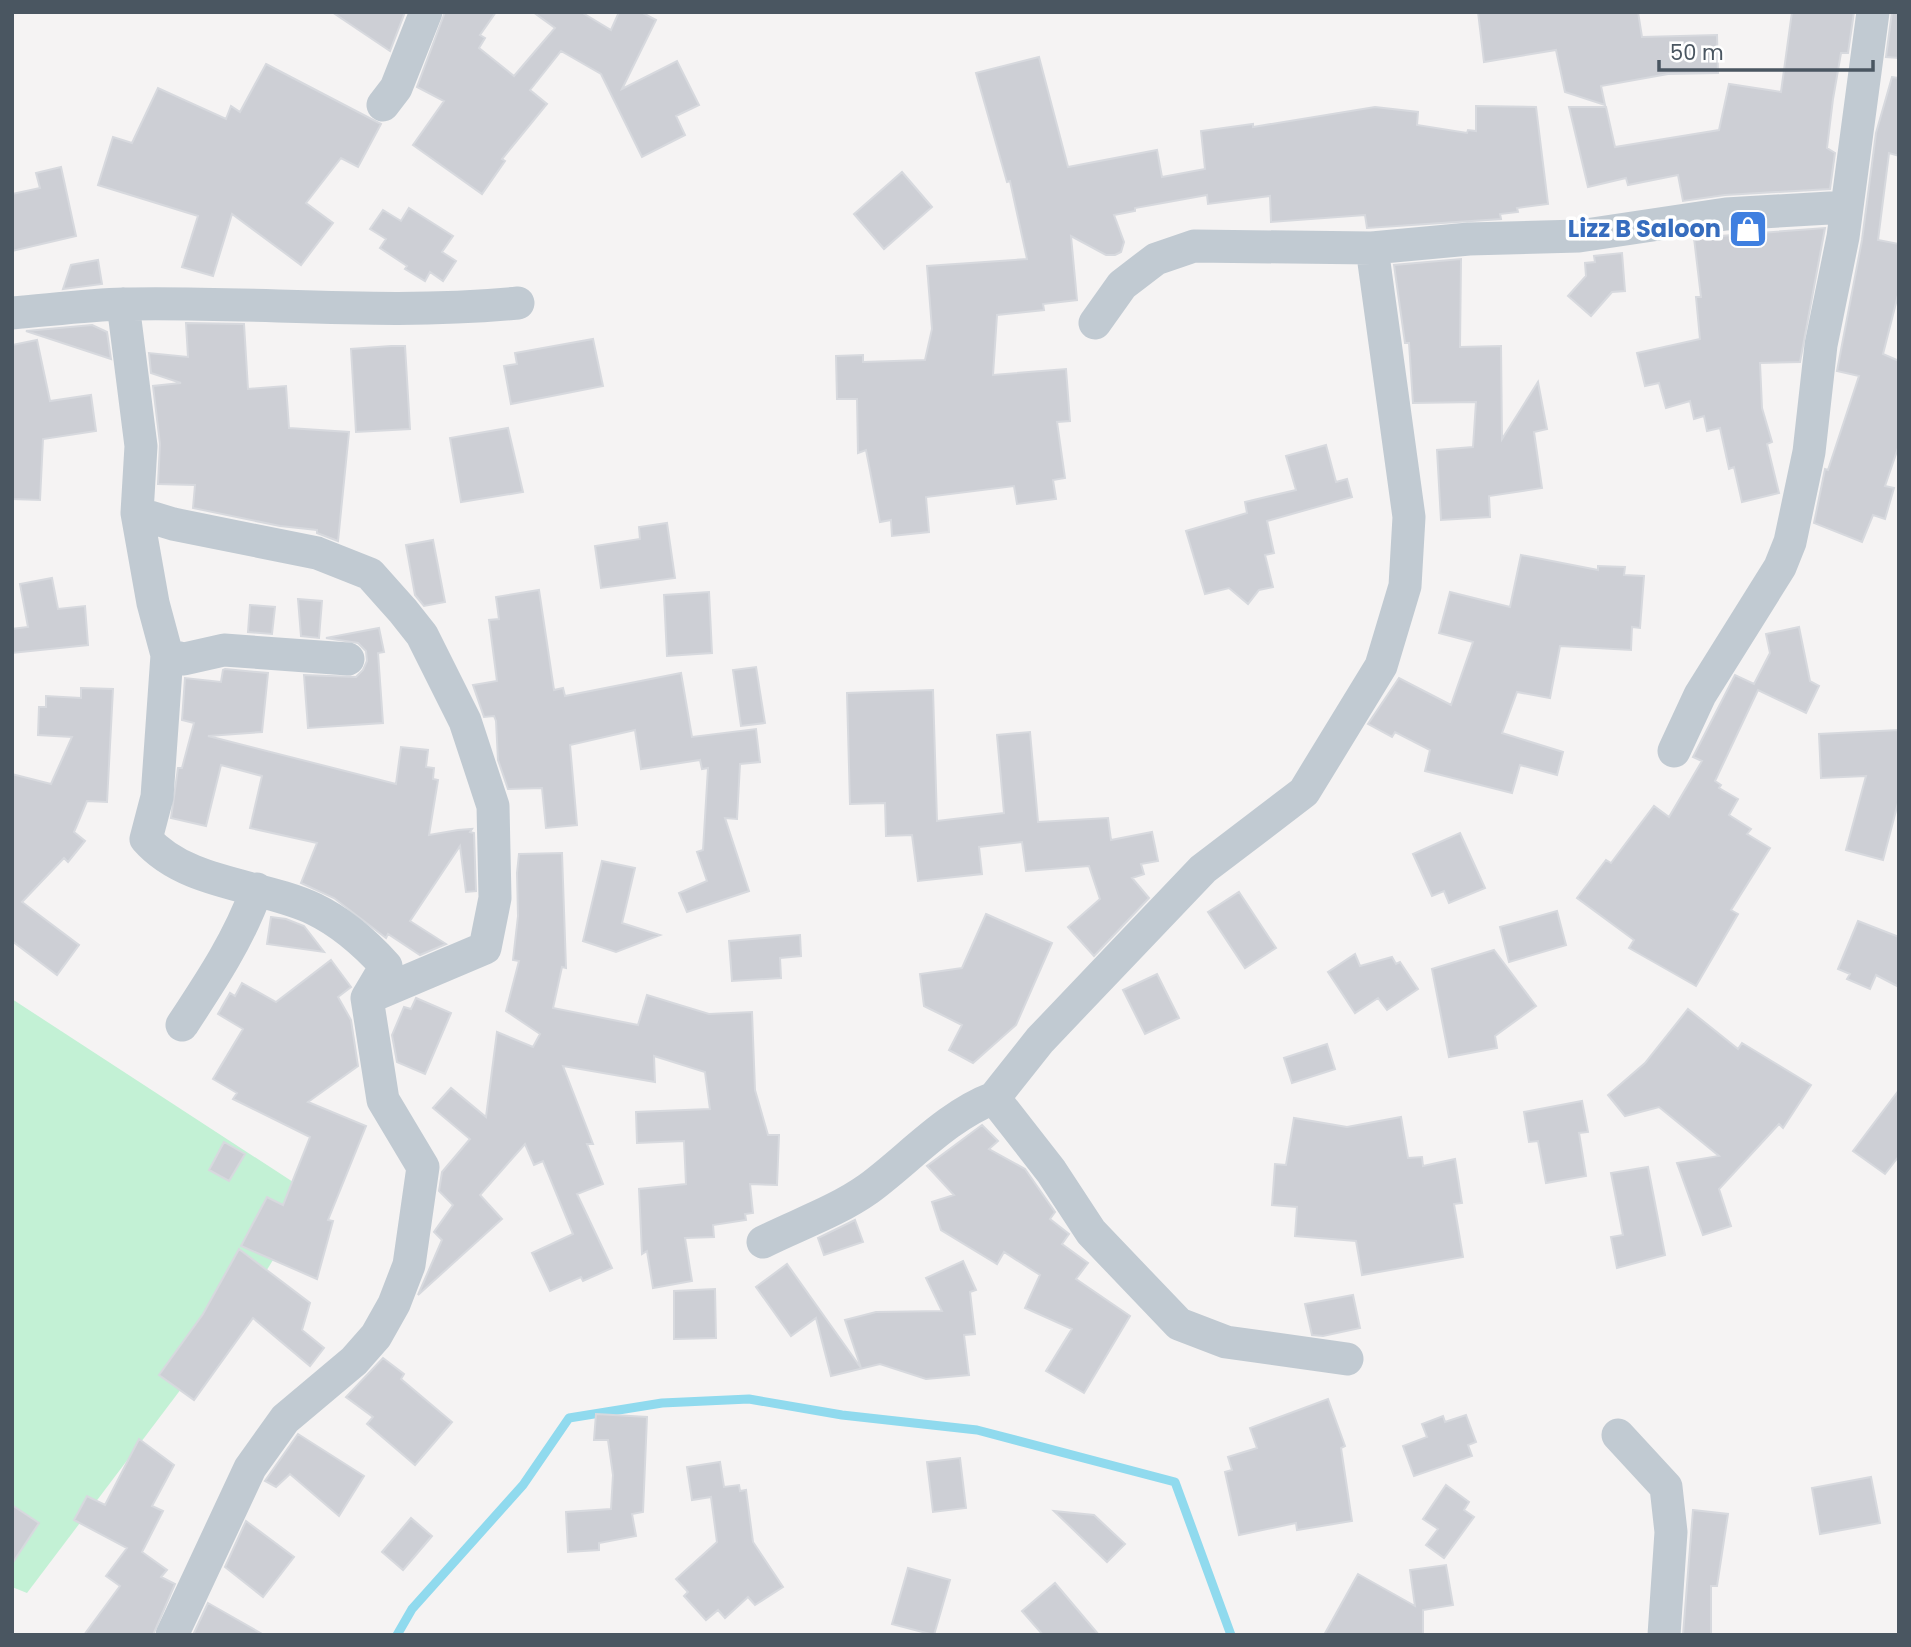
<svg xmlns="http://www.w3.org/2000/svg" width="1911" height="1647" font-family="Poppins,sans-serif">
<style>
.green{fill:#c3f1d5}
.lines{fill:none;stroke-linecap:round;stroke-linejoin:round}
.stream{stroke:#90daee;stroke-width:9}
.building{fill:#cdcfd5;stroke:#d7d9de;stroke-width:2}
.minor{stroke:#c1cad2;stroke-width:33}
.labels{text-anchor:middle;stroke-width:7;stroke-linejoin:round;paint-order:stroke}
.shop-label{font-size:24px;font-weight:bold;fill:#366cbe;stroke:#fff;text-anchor:end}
</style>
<rect width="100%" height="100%" fill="#f5f3f3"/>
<path class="green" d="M 12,999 L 313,1195 L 249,1299 L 27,1593 L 12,1587 Z"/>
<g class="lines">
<path class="stream" d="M 397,1635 L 412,1609 L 523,1485 L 569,1418 L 662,1403 L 749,1399 L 842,1415 L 977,1430 L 1175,1482 L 1231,1635"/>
</g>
<path class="building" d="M 332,12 L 405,12 L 390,51 Z
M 445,12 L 496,12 L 480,35 L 485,38 L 479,48 L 514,76 L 555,28 L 533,12 L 581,12 L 611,30 L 619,12 L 641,12 L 656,20 L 622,89 L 677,61 L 699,105 L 676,116 L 685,135 L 642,157 L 601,74 L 561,51 L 530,90 L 547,104 L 502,159 L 505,161 L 482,194 L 413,145 L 444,101 L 417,87 Z
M 1478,12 L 1638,12 L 1642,37 L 1717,35 L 1718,73 L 1668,74 L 1601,86 L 1605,105 L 1565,92 L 1556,50 L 1484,62 Z
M 1792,12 L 1854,12 L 1848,53 L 1841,53 L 1833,99 L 1827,148 L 1835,153 L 1830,189 L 1725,195 L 1683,201 L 1678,175 L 1628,185 L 1626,178 L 1588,187 L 1569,107 L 1606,107 L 1615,147 L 1719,130 L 1729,84 L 1781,92 Z
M 1892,12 L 1899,12 L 1899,58 L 1886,57 Z
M 1039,57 L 1068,167 L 1157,150 L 1162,177 L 1205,169 L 1201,131 L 1253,124 L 1253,127 L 1375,107 L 1418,112 L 1417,125 L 1467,133 L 1468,130 L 1476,131 L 1476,106 L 1536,107 L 1548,204 L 1517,208 L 1518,212 L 1500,214 L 1501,219 L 1367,228 L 1365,215 L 1271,222 L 1270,196 L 1208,204 L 1207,195 L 1135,208 L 1135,211 L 1114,215 L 1124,242 L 1121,252 L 1115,255 L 1106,255 L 1071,236 L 1077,300 L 1043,304 L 1044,310 L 997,315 L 993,375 L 1066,369 L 1070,421 L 1057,422 L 1065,478 L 1053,480 L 1056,499 L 1017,504 L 1014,486 L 926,497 L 929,532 L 892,536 L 891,520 L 880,522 L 866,450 L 858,453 L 857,399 L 837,399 L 836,356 L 863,355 L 863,362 L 925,360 L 932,329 L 927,266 L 1027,259 L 1010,181 L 1007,182 L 976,73 Z
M 266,64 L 381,124 L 358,167 L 341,158 L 306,203 L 333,223 L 301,265 L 232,214 L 213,276 L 182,267 L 198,216 L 98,185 L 113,137 L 132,143 L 158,88 L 226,119 L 231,106 L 240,112 Z
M 1892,77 L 1899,78 L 1899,156 L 1889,153 L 1878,240 L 1899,244 L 1899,291 L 1883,354 L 1899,361 L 1899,445 L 1885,486 L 1894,488 L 1885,519 L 1873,515 L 1862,542 L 1814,523 L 1825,469 L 1828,470 L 1859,376 L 1837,371 L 1862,240 L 1876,133 Z
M 61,167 L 76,236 L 12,251 L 12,194 L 40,188 L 36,173 Z
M 902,172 L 932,207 L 884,249 L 854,214 Z
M 409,208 L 453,236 L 442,252 L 456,261 L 443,281 L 430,272 L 425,281 L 405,269 L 407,266 L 380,248 L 386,239 L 370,229 L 383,210 L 401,221 Z
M 1825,228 L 1800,362 L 1760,363 L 1762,408 L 1772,442 L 1767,444 L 1779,493 L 1742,502 L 1734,467 L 1729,469 L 1720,428 L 1707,431 L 1704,416 L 1694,419 L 1690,401 L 1666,408 L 1659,383 L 1645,386 L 1637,353 L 1700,339 L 1696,297 L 1701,297 L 1694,238 Z
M 1622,253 L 1625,291 L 1612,292 L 1591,316 L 1568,296 L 1586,276 L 1585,263 L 1595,262 L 1594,256 Z
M 1461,259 L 1460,347 L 1501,346 L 1502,439 L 1538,382 L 1547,429 L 1534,432 L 1542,488 L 1489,496 L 1490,517 L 1441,520 L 1437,450 L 1473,447 L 1476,402 L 1413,403 L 1409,343 L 1405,343 L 1394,265 Z
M 98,260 L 102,284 L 63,289 L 71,265 Z
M 186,323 L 244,324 L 248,389 L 286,386 L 289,428 L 349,432 L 338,541 L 317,533 L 317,530 L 280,526 L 193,508 L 195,485 L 158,484 L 160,444 L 153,386 L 181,383 L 151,373 L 149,353 L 188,357 Z
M 92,325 L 107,332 L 111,359 L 26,331 Z
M 593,339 L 603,386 L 511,404 L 504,366 L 517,364 L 515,353 Z
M 37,340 L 50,401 L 91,395 L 96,431 L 43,439 L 40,500 L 12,499 L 12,345 Z
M 391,346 L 405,346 L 410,429 L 356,432 L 351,349 Z
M 508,428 L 523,492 L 461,502 L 450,438 Z
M 1326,445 L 1336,482 L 1347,479 L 1352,497 L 1267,521 L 1274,553 L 1265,555 L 1273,587 L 1259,590 L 1248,604 L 1229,588 L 1205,594 L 1186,531 L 1247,513 L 1245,502 L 1296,490 L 1286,456 Z
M 667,523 L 675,578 L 601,588 L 595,546 L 640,539 L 639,527 Z
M 433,540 L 445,602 L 424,606 L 415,595 L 406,545 Z
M 1521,555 L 1598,570 L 1598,566 L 1625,567 L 1624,575 L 1644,576 L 1640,628 L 1632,627 L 1631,650 L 1560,646 L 1550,698 L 1517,692 L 1502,733 L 1563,752 L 1557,775 L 1520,765 L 1512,793 L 1425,771 L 1430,750 L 1395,732 L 1392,737 L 1368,724 L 1399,678 L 1451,705 L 1473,642 L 1439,633 L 1450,592 L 1510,607 Z
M 52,578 L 58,609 L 85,606 L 88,645 L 12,653 L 12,629 L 28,627 L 20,584 Z
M 539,590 L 554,690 L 563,688 L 565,696 L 681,673 L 692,737 L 756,729 L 760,762 L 740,764 L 737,819 L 725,818 L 749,891 L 687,912 L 679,893 L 707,881 L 697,852 L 703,850 L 708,768 L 702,769 L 700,760 L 641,769 L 635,730 L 570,745 L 577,825 L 546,828 L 542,788 L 508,789 L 498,760 L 496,721 L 494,716 L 484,717 L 473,685 L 497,681 L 489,620 L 499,619 L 496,597 Z
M 709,592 L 712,653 L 667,656 L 664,595 Z
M 298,599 L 322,601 L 319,638 L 301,636 Z
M 250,605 L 275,607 L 272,634 L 248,632 Z
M 1799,627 L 1810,681 L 1819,686 L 1806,713 L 1758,690 L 1715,781 L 1721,785 L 1719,788 L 1738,799 L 1729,815 L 1751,829 L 1747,834 L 1770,848 L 1731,910 L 1738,914 L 1696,986 L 1629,948 L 1634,940 L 1577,898 L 1606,860 L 1611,863 L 1654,806 L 1669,817 L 1702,761 L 1693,757 L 1735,675 L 1754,684 L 1770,653 L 1766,634 Z
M 379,628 L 384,652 L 378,653 L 383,723 L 308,728 L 304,675 L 356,677 L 363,670 L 367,661 L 366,651 L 358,643 L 326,638 Z
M 756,667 L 765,723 L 741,726 L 733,670 Z
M 225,669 L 268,673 L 262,732 L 208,736 L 396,784 L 401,747 L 428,750 L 426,767 L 434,768 L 433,779 L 438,780 L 429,835 L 458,830 L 472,829 L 470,832 L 474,833 L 476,891 L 466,892 L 460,846 L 410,921 L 446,944 L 420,955 L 388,934 L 386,938 L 334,898 L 301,883 L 317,843 L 250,828 L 262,776 L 221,765 L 206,826 L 171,818 L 178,768 L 182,768 L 194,723 L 182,720 L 185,678 L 221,682 L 223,670 Z
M 81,688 L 113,689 L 107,802 L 87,801 L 74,832 L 85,841 L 68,862 L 64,858 L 22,902 L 79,945 L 57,975 L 12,941 L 12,774 L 51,784 L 72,737 L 38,735 L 39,707 L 46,707 L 46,696 L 81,698 Z
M 933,690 L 937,821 L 1004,813 L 997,735 L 1030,732 L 1038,822 L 1108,818 L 1111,840 L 1152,832 L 1158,861 L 1141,864 L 1144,874 L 1132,878 L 1149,898 L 1094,956 L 1068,927 L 1100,899 L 1089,866 L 1026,871 L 1022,842 L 979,847 L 982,874 L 918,881 L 912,835 L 886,836 L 885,803 L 850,804 L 847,693 Z
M 1899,730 L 1899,799 L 1883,860 L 1846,850 L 1866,776 L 1821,778 L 1819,734 Z
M 1460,833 L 1485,888 L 1449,903 L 1444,891 L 1432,896 L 1413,854 Z
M 562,853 L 566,968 L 562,967 L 553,1008 L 638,1025 L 647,995 L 709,1014 L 752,1012 L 755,1090 L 768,1135 L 779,1135 L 777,1185 L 750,1184 L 753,1213 L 745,1214 L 746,1220 L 713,1225 L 714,1237 L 685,1238 L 692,1281 L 653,1288 L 647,1251 L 642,1254 L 639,1189 L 686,1184 L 684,1141 L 637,1143 L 636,1112 L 710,1109 L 705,1072 L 654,1056 L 655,1082 L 563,1066 L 593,1144 L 587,1144 L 603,1184 L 577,1194 L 612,1268 L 583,1281 L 581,1277 L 550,1291 L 532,1253 L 573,1234 L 543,1161 L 534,1165 L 525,1144 L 480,1195 L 502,1219 L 418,1295 L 442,1240 L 434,1232 L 453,1205 L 439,1191 L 442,1172 L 470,1139 L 433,1108 L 451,1088 L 486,1117 L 497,1032 L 533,1047 L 540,1034 L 506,1011 L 519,961 L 513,960 L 518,916 L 517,873 L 519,854 Z
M 602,861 L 635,868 L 622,923 L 660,935 L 616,952 L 583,941 Z
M 1239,892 L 1276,948 L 1245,968 L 1208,912 Z
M 1557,911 L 1566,945 L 1509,962 L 1500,927 Z
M 986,914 L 1052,943 L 1016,1025 L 973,1063 L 949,1050 L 962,1025 L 924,1006 L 920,974 L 962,968 Z
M 271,917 L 286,919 L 304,926 L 324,952 L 267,944 Z
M 1858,921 L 1899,937 L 1899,987 L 1876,975 L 1870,989 L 1847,979 L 1850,974 L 1838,969 Z
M 800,935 L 801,956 L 780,958 L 781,978 L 732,981 L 729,941 Z
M 1494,950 L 1536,1006 L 1495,1036 L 1497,1048 L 1449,1057 L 1432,969 Z
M 1355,954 L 1360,966 L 1392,957 L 1396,964 L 1400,962 L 1418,989 L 1387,1010 L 1378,998 L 1355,1013 L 1328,972 Z
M 331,960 L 351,987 L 338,997 L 351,1020 L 358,1066 L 308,1102 L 366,1126 L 328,1220 L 333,1221 L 317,1279 L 241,1246 L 267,1197 L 283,1205 L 310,1137 L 233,1099 L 237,1093 L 213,1079 L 243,1029 L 218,1014 L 230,993 L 235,996 L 242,983 L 276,1002 Z
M 1157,974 L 1179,1018 L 1145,1034 L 1123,990 Z
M 416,998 L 451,1013 L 425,1074 L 397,1062 L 392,1035 L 404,1007 L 411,1009 Z
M 1688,1009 L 1738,1049 L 1742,1043 L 1811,1085 L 1783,1128 L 1779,1124 L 1719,1189 L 1731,1226 L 1703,1235 L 1677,1163 L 1719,1156 L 1659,1107 L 1625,1116 L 1608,1095 L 1645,1063 Z
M 1327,1044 L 1335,1069 L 1292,1083 L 1284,1058 Z
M 1899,1090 L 1899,1156 L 1885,1174 L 1853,1151 Z
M 1582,1101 L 1588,1132 L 1579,1133 L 1586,1176 L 1546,1183 L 1538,1141 L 1529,1142 L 1524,1112 Z
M 1401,1117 L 1408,1158 L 1422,1157 L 1423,1166 L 1455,1159 L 1462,1203 L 1454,1204 L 1463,1257 L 1362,1275 L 1356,1241 L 1295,1236 L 1297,1207 L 1272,1205 L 1275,1164 L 1286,1165 L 1294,1118 L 1347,1127 Z
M 982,1125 L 998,1141 L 989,1149 L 1025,1169 L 1055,1212 L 1050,1219 L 1069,1234 L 1062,1244 L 1088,1263 L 1076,1279 L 1130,1316 L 1084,1393 L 1046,1371 L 1072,1329 L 1025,1308 L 1040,1275 L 1004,1252 L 997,1264 L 941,1230 L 932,1202 L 954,1195 L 927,1166 Z
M 224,1142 L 245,1154 L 229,1181 L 209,1170 Z
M 1648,1167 L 1665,1255 L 1617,1268 L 1611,1237 L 1623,1235 L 1611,1173 Z
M 855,1220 L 863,1242 L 824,1255 L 818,1238 Z
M 239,1249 L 310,1303 L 302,1330 L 324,1348 L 310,1366 L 253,1318 L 194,1400 L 159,1375 L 203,1314 Z
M 963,1261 L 976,1290 L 970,1292 L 975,1334 L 964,1335 L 969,1375 L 926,1379 L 880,1364 L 831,1376 L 816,1318 L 791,1336 L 756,1287 L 787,1264 L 861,1368 L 845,1320 L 876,1312 L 942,1311 L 926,1278 Z
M 715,1289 L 716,1338 L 674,1339 L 674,1291 Z
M 1353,1295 L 1360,1328 L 1323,1336 L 1312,1335 L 1305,1304 Z
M 383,1358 L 404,1374 L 401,1379 L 452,1422 L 415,1465 L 367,1424 L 373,1417 L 346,1397 Z
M 1328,1399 L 1345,1446 L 1341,1448 L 1352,1521 L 1297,1530 L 1296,1523 L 1239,1535 L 1225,1472 L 1232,1470 L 1228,1457 L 1257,1448 L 1250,1428 Z
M 596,1414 L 647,1417 L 643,1512 L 632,1514 L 636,1536 L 599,1543 L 599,1550 L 568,1552 L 566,1512 L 611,1509 L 613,1475 L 608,1440 L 594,1440 Z
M 1466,1415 L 1476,1442 L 1468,1445 L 1472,1456 L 1414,1476 L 1403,1446 L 1427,1437 L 1422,1424 L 1443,1416 L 1445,1422 Z
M 298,1434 L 364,1476 L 339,1516 L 290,1474 L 276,1487 L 265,1481 Z
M 139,1439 L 174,1465 L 152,1506 L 163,1511 L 142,1552 L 167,1570 L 161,1577 L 175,1584 L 153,1635 L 84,1635 L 120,1586 L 106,1576 L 127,1548 L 74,1520 L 87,1496 L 105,1505 Z
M 960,1458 L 966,1508 L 933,1512 L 927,1462 Z
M 720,1462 L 724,1487 L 739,1485 L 740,1491 L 746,1490 L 753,1542 L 783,1587 L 755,1605 L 748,1597 L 725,1618 L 718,1610 L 706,1620 L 684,1596 L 688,1592 L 676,1579 L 717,1542 L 711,1497 L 692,1500 L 687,1467 Z
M 1871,1477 L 1880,1523 L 1820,1534 L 1812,1488 Z
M 1446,1485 L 1469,1502 L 1464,1510 L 1474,1517 L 1444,1558 L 1426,1545 L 1438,1529 L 1423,1519 Z
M 12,1505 L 39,1523 L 12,1564 Z
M 1693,1510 L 1728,1514 L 1717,1586 L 1711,1586 L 1711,1635 L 1683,1635 Z
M 1054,1511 L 1094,1515 L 1125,1544 L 1107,1562 Z
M 411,1518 L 432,1536 L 403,1570 L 382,1552 Z
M 246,1521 L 294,1557 L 263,1597 L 225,1567 Z
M 1446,1565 L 1453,1605 L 1423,1610 L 1423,1635 L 1324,1635 L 1358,1574 L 1415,1606 L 1410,1570 Z
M 908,1568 L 950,1580 L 934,1635 L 892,1624 Z
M 1055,1583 L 1082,1615 L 1099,1635 L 1043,1635 L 1022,1611 Z
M 208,1603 L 264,1635 L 193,1635 Z"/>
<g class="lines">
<path class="minor" d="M 383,105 L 396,88 L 426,12
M 123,304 L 141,446 L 137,513 L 173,524 L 317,553 L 370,574 L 403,611 L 422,635 L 465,721 L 493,806 L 495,898 L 485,948 L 367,998 L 383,1100 L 423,1167 L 409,1265 L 394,1304 L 376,1336 L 354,1361 L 285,1419 L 250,1468 L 172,1635
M 12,313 C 49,310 87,305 124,304 C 255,301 387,316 518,303
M 1095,323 L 1122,285 L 1156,259 L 1194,246 L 1372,248 L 1469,239 L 1579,236 L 1726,214 L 1847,207
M 137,513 L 153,603 L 167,655 L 184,659 L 224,650 L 348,659
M 167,655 L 157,797 L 146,839 C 186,885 261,884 314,909 C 341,922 366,944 386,966 L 367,998
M 1674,751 L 1700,695 L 1780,567 L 1790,542 L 1809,452 L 1821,345 L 1843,237 L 1873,12
M 182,1025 C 211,981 239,939 257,889
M 994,1098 L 1040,1040 L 1203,869 L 1304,792 L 1381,666 L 1405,586 L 1409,517 L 1372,248
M 763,1242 C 797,1225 837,1211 868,1189 C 909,1159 946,1116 994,1098 L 1051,1171 L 1091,1232 L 1179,1324 L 1226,1342 L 1347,1359
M 1618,1435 L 1666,1487 L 1671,1532 L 1664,1635"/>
</g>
<defs>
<g id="shop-square" transform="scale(2.0125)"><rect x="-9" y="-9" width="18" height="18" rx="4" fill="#3f7fe0" stroke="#fff"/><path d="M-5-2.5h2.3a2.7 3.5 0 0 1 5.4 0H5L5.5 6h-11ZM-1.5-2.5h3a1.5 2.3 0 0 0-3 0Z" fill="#fff"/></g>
</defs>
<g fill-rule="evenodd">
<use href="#shop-square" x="1748" y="229"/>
</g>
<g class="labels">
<g class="shop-label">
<text x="1721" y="237">Lizz B Saloon</text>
</g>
</g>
<rect width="1911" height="1647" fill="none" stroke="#4a5661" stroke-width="28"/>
<path d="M1659 60v10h214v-10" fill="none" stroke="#4a5661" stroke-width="3.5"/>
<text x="1670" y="60" font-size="21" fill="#4a5661" stroke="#ffffff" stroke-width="5" paint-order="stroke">50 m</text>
</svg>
